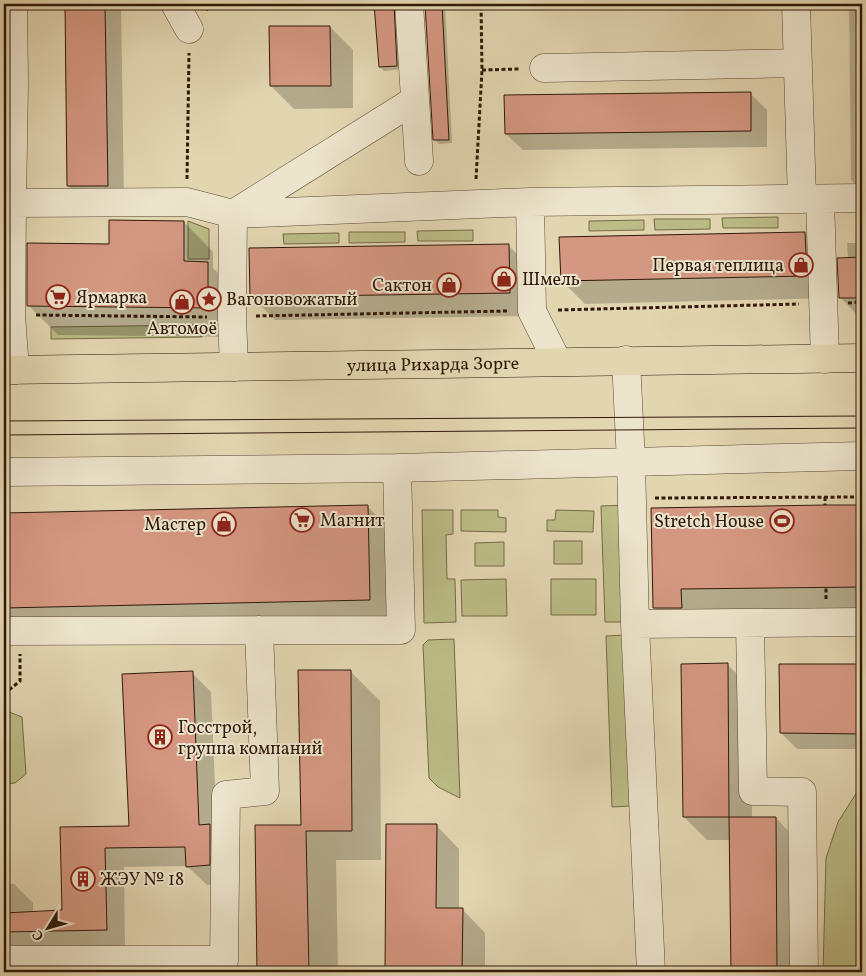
<svg xmlns="http://www.w3.org/2000/svg" width="866" height="976" font-family="Vollkorn,serif">
<style>
.green{fill:#bbbc86;stroke:#766a46}
.shadow{fill:#0003}
.building{fill:#d49781;stroke:#301907}
.lines{fill:none;stroke-linecap:round;stroke-linejoin:round}
.minor-casing{stroke:#5c4832;stroke-width:29}
.major-casing{stroke:#301907;stroke-width:29}
.path{stroke:#301907;stroke-width:3;stroke-dasharray:4 2.5;stroke-linecap:butt}
.minor{stroke:#ece4cc;stroke-width:28}
.major{stroke:#e2d6b1;stroke-width:28}
.tram{stroke:#301907;stroke-width:1}
.labels{text-anchor:middle;stroke-width:4;stroke-linejoin:round;paint-order:stroke}
.poi-label{font-size:18px;fill:#301907;stroke:#ece4cc;text-anchor:start}
.street-label{font-size:18px;fill:#301907;stroke:#ece4cc}
</style>
<rect width="100%" height="100%" fill="#e2d6b1"/>
<filter id="stains"><feTurbulence type="fractalNoise" baseFrequency=".004" numOctaves="4"/><feColorMatrix values="0 0 0 0 .2 0 0 0 0 .09 0 0 0 0 .02 0 0 0 .5 -.17"/></filter>
<radialGradient id="worn" r=".72"><stop offset=".6" stop-color="#630" stop-opacity="0"/><stop offset="1" stop-color="#630" stop-opacity=".3"/></radialGradient>
<path class="green" d="M 778,217 L 778,228 L 723,228 L 722,218 Z
M 654,219 L 710,219 L 710,229 L 655,230 Z
M 644,220 L 644,230 L 589,231 L 589,221 Z
M 188,221 L 209,229 L 209,259 L 188,259 Z
M 473,230 L 473,241 L 418,241 L 417,231 Z
M 349,232 L 405,232 L 405,242 L 349,243 Z
M 339,233 L 339,243 L 284,244 L 283,234 Z
M 201,325 L 202,337 L 51,339 L 51,327 Z
M 626,505 L 631,622 L 605,622 L 601,506 Z
M 422,510 L 453,510 L 453,534 L 446,535 L 447,579 L 455,579 L 456,622 L 424,623 Z
M 461,510 L 498,510 L 498,517 L 506,518 L 506,532 L 461,531 Z
M 556,510 L 594,511 L 593,532 L 547,531 L 547,520 L 555,520 Z
M 554,541 L 582,541 L 582,564 L 554,564 Z
M 504,542 L 504,566 L 475,566 L 475,543 Z
M 506,579 L 507,616 L 462,616 L 461,580 Z
M 551,579 L 596,579 L 596,615 L 551,615 Z
M 625,635 L 630,806 L 612,807 L 606,636 Z
M 454,639 L 460,798 L 438,787 L 429,778 L 423,645 L 428,640 Z
M 4,710 L 22,717 L 26,774 L 15,783 L 4,784 Z
M 862,788 L 862,972 L 823,972 L 826,858 L 838,822 L 857,792 Z"/>
<path class="shadow" d="M 66,4 L 121,4 L 124,202 L 85,203 L 68,186 Z
M 375,4 L 398,4 L 401,69 L 384,71 L 380,67 Z
M 426,4 L 445,4 L 452,143 L 439,144 L 435,140 Z
M 525,4 L 777,4 L 777,7 L 529,8 Z
M 849,4 L 862,4 L 862,191 L 851,180 Z
M 330,27 L 353,50 L 353,108 L 294,109 L 271,86 Z
M 750,93 L 767,110 L 767,147 L 523,150 L 506,134 Z
M 184,222 L 213,252 L 213,268 L 237,292 L 237,337 L 58,335 L 28,305 L 110,246 Z
M 805,233 L 828,256 L 829,298 L 585,304 L 562,281 Z
M 847,243 L 862,243 L 862,320 L 840,297 L 848,259 Z
M 508,245 L 531,268 L 532,316 L 275,320 L 252,297 Z
M 367,506 L 397,536 L 399,629 L 4,638 L 4,514 Z
M 862,506 L 862,616 L 710,619 L 711,637 L 684,637 L 654,608 L 652,509 Z
M 728,665 L 751,688 L 752,818 L 776,818 L 799,842 L 799,972 L 732,971 L 731,840 L 707,840 L 684,817 Z
M 862,665 L 862,749 L 797,749 L 781,733 L 781,666 Z
M 350,671 L 380,701 L 381,860 L 336,860 L 338,972 L 258,972 L 256,827 L 302,827 Z
M 192,673 L 211,692 L 217,833 L 228,884 L 207,885 L 187,866 L 124,867 L 125,949 L 4,953 L 4,884 L 14,884 L 33,903 L 33,913 L 63,912 L 61,828 L 130,827 Z
M 4,809 L 7,812 L 9,840 L 4,841 Z
M 387,825 L 436,825 L 459,849 L 459,909 L 462,909 L 485,933 L 485,972 L 386,972 Z"/>
<path class="building" d="M 65,4 L 105,4 L 108,186 L 67,186 Z
M 374,4 L 394,4 L 397,66 L 379,67 Z
M 425,4 L 442,4 L 449,140 L 433,140 Z
M 269,26 L 330,26 L 331,86 L 270,86 Z
M 751,92 L 751,131 L 505,134 L 504,95 Z
M 109,220 L 184,221 L 184,261 L 208,262 L 208,308 L 27,306 L 27,243 L 109,244 Z
M 805,232 L 807,276 L 561,281 L 559,237 Z
M 509,244 L 510,293 L 250,297 L 249,248 Z
M 862,257 L 862,298 L 839,298 L 837,258 Z
M 368,505 L 370,600 L 4,608 L 4,513 Z
M 825,505 L 862,505 L 862,587 L 681,589 L 682,608 L 653,608 L 651,508 Z
M 728,663 L 729,817 L 683,817 L 681,664 Z
M 779,664 L 862,664 L 862,734 L 780,733 Z
M 298,670 L 351,670 L 352,831 L 306,831 L 309,972 L 257,972 L 255,825 L 301,825 Z
M 193,671 L 199,825 L 210,824 L 210,865 L 186,867 L 185,847 L 105,848 L 107,930 L 4,932 L 4,913 L 62,910 L 60,827 L 129,826 L 122,674 Z
M 729,817 L 776,817 L 777,972 L 731,972 Z
M 386,824 L 437,824 L 436,908 L 463,908 L 462,972 L 385,972 Z"/>
<g class="lines">
<g class="minor-casing">
<path id="minor" d="M 13,4 L 14,82
M 175,4 L 189,29
M 409,4 L 419,161
M 796,4 L 802,199
M 544,68 L 798,63
M 4,82 L 14,82 L 12,203 L 187,202 L 233,214 L 530,202 L 862,198
M 820,199 L 825,359
M 530,202 L 532,311 L 557,361
M 4,203 L 12,203 L 11,315 L 15,370
M 626,360 L 631,462 L 635,624 L 651,972
M 234,367 L 232,317 L 233,214 L 415,100
M 4,472 L 397,468 L 862,456
M 750,623 L 753,791 L 802,792 L 804,972
M 635,624 L 862,622
M 4,631 L 401,630 L 397,468
M 4,960 L 224,960 L 226,795 L 265,791 L 259,630"/>
</g>
<g class="major-casing">
<g id="major">
<path id="s1" d="M 4,370 L 862,358"/>
</g>
</g>
<path class="path" d="M 206,10 L 211,4
M 482,70 L 519,69
M 187,179 L 189,53
M 476,179 L 482,70 L 481,4
M 848,303 L 862,302
M 558,310 L 799,304
M 36,315 L 207,317
M 256,316 L 507,311
M 825,497 L 825,505
M 655,498 L 862,497
M 826,599 L 826,587
M 4,694 L 20,681 L 20,654"/>
<use href="#minor" class="minor"/>
<use href="#major" class="major"/>
<path class="tram" d="M 4,421 L 862,416
M 4,435 L 862,428"/>
</g>
<defs>
<g id="shop-ring" transform="scale(1.25)"><circle r="9.5" fill="#ece4cc" stroke="#8f2418" stroke-width="1.5"/><path d="M-5-2.5h2.3a2.7 3.5 0 0 1 5.4 0H5L5.5 6h-11ZM-1.5-2.5h3a1.5 2.3 0 0 0-3 0Z" fill="#8f2418"/></g>
<g id="supermarket-ring" transform="scale(1.25)"><circle r="9.5" fill="#ece4cc" stroke="#8f2418" stroke-width="1.5"/><path d="M-6-5.5h2.5l.6 2H6L4.5 2H-2.5L-4.4-4H-6ZM-1.5 3.2a1.3 1.3 0 1 0 .1 0ZM3 3.2a1.3 1.3 0 1 0 .1 0Z" fill="#8f2418"/></g>
<g id="sight-ring" transform="scale(1.25)"><circle r="9.5" fill="#ece4cc" stroke="#8f2418" stroke-width="1.5"/><path d="M0-6L1.8-2.2L6-1.7L2.9 1.2L3.7 5.4L0 3.3L-3.7 5.4L-2.9 1.2L-6-1.7L-1.8-2.2Z" fill="#8f2418"/></g>
<g id="stadium-ring" transform="scale(1.25)"><circle r="9.5" fill="#ece4cc" stroke="#8f2418" stroke-width="1.5"/><path d="M0-5a6.5 5 0 1 0 0 10a6.5 5 0 1 0 0-10ZM-3.5-1.8h7v3.6h-7Z" fill="#8f2418"/></g>
<g id="building-ring" transform="scale(1.25)"><circle r="9.5" fill="#ece4cc" stroke="#8f2418" stroke-width="1.5"/><path d="M-4-6H4V6H1V3H-1V6H-4ZM-2.5-4.3h1.7v1.8h-1.7ZM.8-4.3h1.7v1.8H.8ZM-2.5-1h1.7V.8h-1.7ZM.8-1h1.7V.8H.8Z" fill="#8f2418"/></g>
</defs>
<g fill-rule="evenodd">
<use href="#shop-ring" x="801" y="265"/>
<use href="#shop-ring" x="504" y="279"/>
<use href="#shop-ring" x="449" y="285"/>
<use href="#supermarket-ring" x="58" y="297"/>
<use href="#sight-ring" x="209" y="299"/>
<use href="#shop-ring" x="182" y="302"/>
<use href="#supermarket-ring" x="302" y="520"/>
<use href="#stadium-ring" x="782" y="521"/>
<use href="#shop-ring" x="224" y="524"/>
<use href="#building-ring" x="160" y="737"/>
<use href="#building-ring" x="83" y="879"/>
</g>
<g class="labels">
<g class="poi-label">
<text x="784" y="271" text-anchor="end">Первая теплица</text>
<text x="522" y="285">Шмель</text>
<text x="432" y="291" text-anchor="end">Сактон</text>
<text x="76" y="303">Ярмарка</text>
<text x="226" y="305">Вагоновожатый</text>
<text x="182" y="334" text-anchor="middle">Автомоё</text>
<text x="320" y="526">Магнит</text>
<text x="764" y="527" text-anchor="end">Stretch House</text>
<text x="206" y="530" text-anchor="end">Мастер</text>
<text x="178" y="733">Госстрой,<tspan x="178" dy="21">группа компаний</tspan></text>
<text x="100" y="885">ЖЭУ № 18</text>
</g>
<g class="street-label">
<text dy="6" stroke="none"><textPath href="#s1" startOffset="429">улица Рихарда Зорге</textPath></text>
</g>
</g>
<rect width="866" height="976" fill="none" stroke="#e2d6b1" stroke-width="20"/>
<rect x="5" y="5" width="856" height="966" fill="none" stroke="#301907" stroke-width="2.5"/>
<rect x="10" y="10" width="846" height="956" fill="none" stroke="#301907"/>
<g transform="translate(48 928) rotate(233)" stroke="#ece4cc" stroke-width="4" paint-order="stroke">
<path d="M0-4L9 19L0 12L-9 19Z" fill="#301907"/>
<text y="-8" font-size="14" font-weight="bold" text-anchor="middle" fill="#301907">С</text>
</g>
<rect width="100%" height="100%" filter="url(#stains)"/>
<rect width="100%" height="100%" fill="url(#worn)"/>
</svg>
